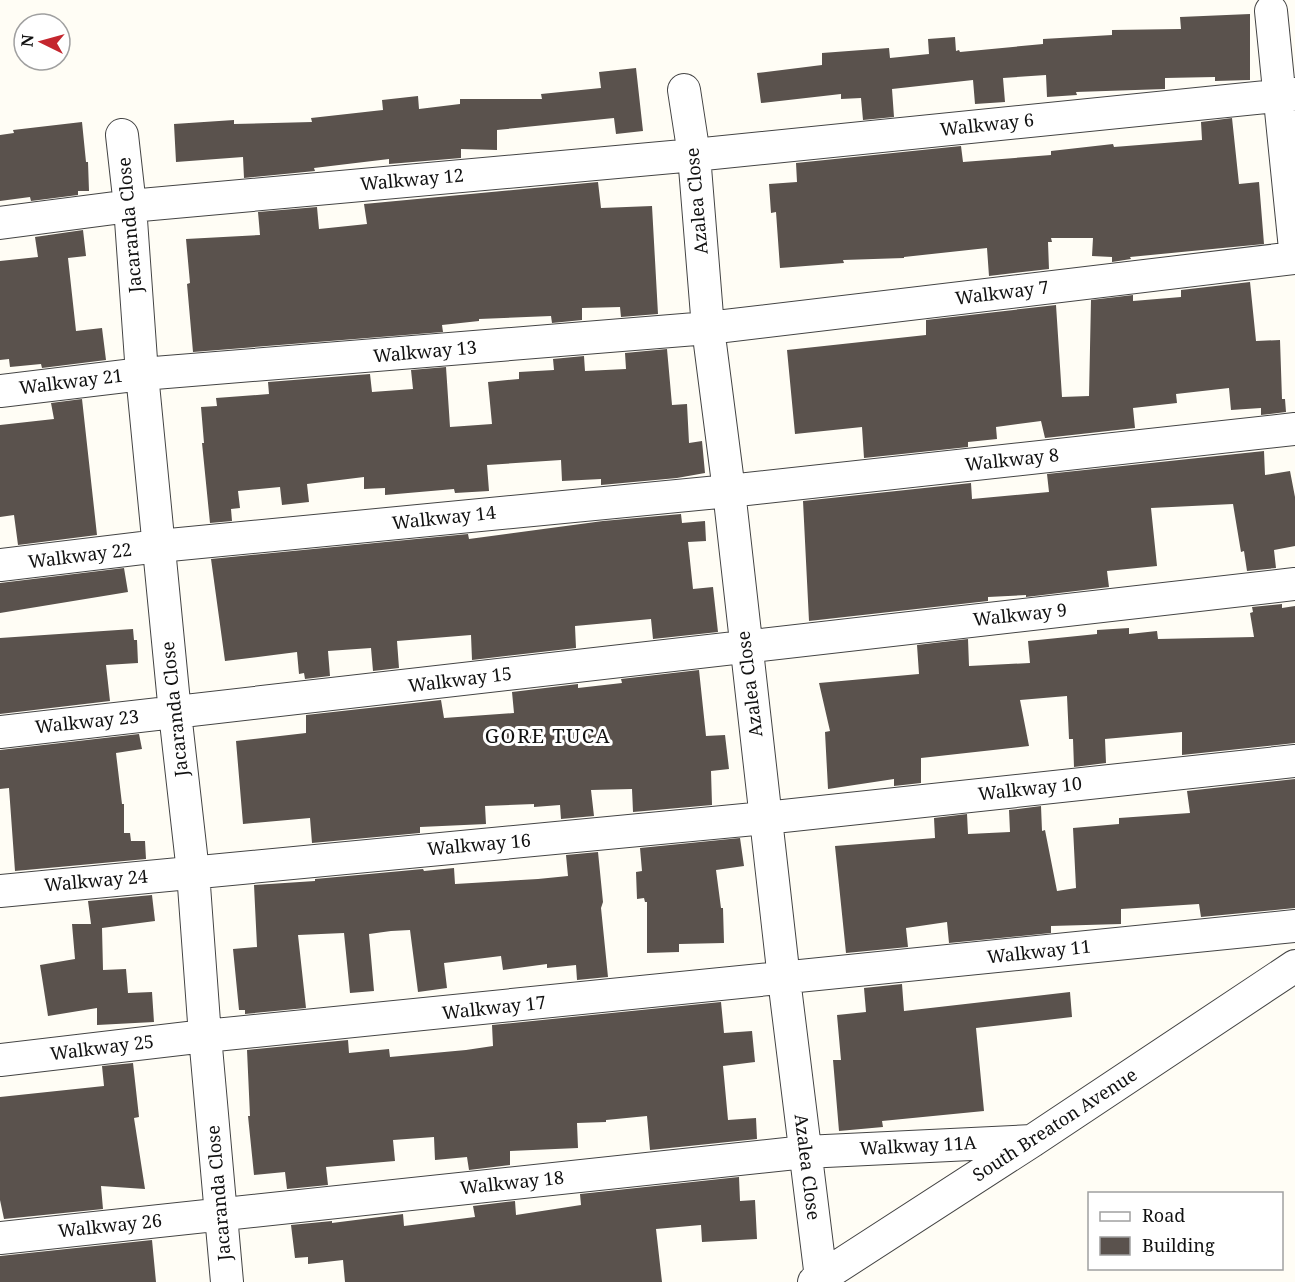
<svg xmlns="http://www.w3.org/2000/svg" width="1295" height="1282" font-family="'Noto Serif',serif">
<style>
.building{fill:#5a524d}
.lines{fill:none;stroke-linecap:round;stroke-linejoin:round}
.minor-casing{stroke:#444;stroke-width:34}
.minor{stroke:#fff;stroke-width:32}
.labels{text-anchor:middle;stroke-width:6;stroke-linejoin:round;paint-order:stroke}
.street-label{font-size:18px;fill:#111;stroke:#fff}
.neighbourhood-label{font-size:20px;letter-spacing:1.5px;fill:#111;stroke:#fff}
</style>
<rect width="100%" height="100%" fill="#fffdf5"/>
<path class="building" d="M 1250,14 L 1250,80 L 1215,81 L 1215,77 L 1165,78 L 1165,89 L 1076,92 L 1077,95 L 1047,97 L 1046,75 L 1003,78 L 1005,102 L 975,104 L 973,80 L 892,89 L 894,117 L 863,120 L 861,98 L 841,99 L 841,94 L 761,103 L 757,73 L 822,65 L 822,53 L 889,48 L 890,58 L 929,54 L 928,39 L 955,37 L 956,51 L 959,50 L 960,52 L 1043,44 L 1043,39 L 1112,35 L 1112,30 L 1181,29 L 1180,17 Z
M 636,68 L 643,131 L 616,134 L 614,118 L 497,130 L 497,150 L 461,149 L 461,158 L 389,164 L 389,159 L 314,168 L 315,171 L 244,178 L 243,157 L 176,162 L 174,124 L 234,120 L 234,124 L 312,122 L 311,118 L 383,110 L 382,100 L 418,96 L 419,109 L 460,104 L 460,99 L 542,99 L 541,94 L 601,88 L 599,72 Z
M 1232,118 L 1239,184 L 1259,182 L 1264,244 L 1130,257 L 1131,259 L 1112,262 L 1112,257 L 1092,256 L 1093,238 L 1051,238 L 1052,242 L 1048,242 L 1049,269 L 989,276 L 987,248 L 904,257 L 904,258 L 843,260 L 844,263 L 780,268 L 776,212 L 771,213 L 769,184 L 797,182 L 796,163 L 961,146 L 963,162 L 1051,155 L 1051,151 L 1113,144 L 1114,147 L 1202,140 L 1201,122 Z
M 82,122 L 86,162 L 88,162 L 89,191 L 78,191 L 78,195 L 31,201 L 30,197 L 0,201 L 0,135 L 14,133 L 13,130 Z
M 598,182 L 601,208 L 652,206 L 658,314 L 621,317 L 620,307 L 582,308 L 582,320 L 552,323 L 551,316 L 479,319 L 479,321 L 442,325 L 443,332 L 193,352 L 187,284 L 190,283 L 186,239 L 260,235 L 258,212 L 317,207 L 319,229 L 367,224 L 364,204 Z
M 83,230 L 86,256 L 68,258 L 76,331 L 102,328 L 106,360 L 42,368 L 41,364 L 10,367 L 9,359 L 0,360 L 0,261 L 38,257 L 35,237 Z
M 1250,282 L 1256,341 L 1280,340 L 1282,399 L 1285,399 L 1286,412 L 1261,415 L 1261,408 L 1231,410 L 1229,388 L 1176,394 L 1177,403 L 1133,408 L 1135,428 L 1045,438 L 1041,421 L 996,427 L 997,439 L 968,442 L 968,447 L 864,458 L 862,427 L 795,434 L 787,350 L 926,335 L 926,320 L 1056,305 L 1062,397 L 1089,396 L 1091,300 L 1133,295 L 1133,301 L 1181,297 L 1181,290 Z
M 667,349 L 672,405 L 687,404 L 689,443 L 702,441 L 705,473 L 677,478 L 601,485 L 601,479 L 562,481 L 561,460 L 487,465 L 489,491 L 455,493 L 454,489 L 385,495 L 385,488 L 364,489 L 364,477 L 307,484 L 309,502 L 282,505 L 280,487 L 238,491 L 240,508 L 231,509 L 232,521 L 210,523 L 202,443 L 204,443 L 201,407 L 217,406 L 216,398 L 269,394 L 268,382 L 370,374 L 372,392 L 413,389 L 411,370 L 446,367 L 450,427 L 492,424 L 488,382 L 519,379 L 519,372 L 554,370 L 553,359 L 584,356 L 585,371 L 626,369 L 625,353 Z
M 82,399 L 97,535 L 18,545 L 14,515 L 0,517 L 0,425 L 54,419 L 51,403 Z
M 1264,451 L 1265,475 L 1290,471 L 1295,497 L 1295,546 L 1274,550 L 1276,568 L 1247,571 L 1244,551 L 1241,552 L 1233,504 L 1151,508 L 1157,566 L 1107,571 L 1109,587 L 1026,597 L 1026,595 L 988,597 L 988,601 L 809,621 L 803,501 L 971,483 L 972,499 L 1049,492 L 1047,474 Z
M 681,514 L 682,523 L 705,521 L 706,541 L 688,542 L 693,589 L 713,587 L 718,632 L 653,639 L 651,619 L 575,626 L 576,648 L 472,660 L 471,635 L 397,641 L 399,668 L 373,671 L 371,648 L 328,651 L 330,676 L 305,679 L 304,673 L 299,674 L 297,652 L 225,661 L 211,559 L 468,534 L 469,539 L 603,521 Z
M 124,568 L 128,592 L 0,613 L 0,583 Z
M 1282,604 L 1282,608 L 1295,606 L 1295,743 L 1182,755 L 1182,732 L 1105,739 L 1106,763 L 1074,767 L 1073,739 L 1069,739 L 1067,696 L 1020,700 L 1029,746 L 921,758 L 921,783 L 894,786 L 894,779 L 828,789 L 825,732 L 830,731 L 819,683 L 919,674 L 917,645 L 968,639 L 969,666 L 1030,663 L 1028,641 L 1097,634 L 1097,630 L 1129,628 L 1129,634 L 1157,631 L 1158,639 L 1254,637 L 1250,613 L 1253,612 L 1252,607 Z
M 133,629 L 134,640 L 137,640 L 138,663 L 106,665 L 110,701 L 0,714 L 0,638 Z
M 699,670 L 706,736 L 725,735 L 729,769 L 711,771 L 712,805 L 633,812 L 632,789 L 591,790 L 594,816 L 561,819 L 560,805 L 534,807 L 534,804 L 485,806 L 486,824 L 420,827 L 420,833 L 312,843 L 310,818 L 243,824 L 236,741 L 306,733 L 306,715 L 441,700 L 444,718 L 514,713 L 512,692 L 578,684 L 578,688 L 622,683 L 621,679 Z
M 139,734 L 142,749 L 116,753 L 122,804 L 124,804 L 124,833 L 130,833 L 131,841 L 145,841 L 146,859 L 15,871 L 9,788 L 0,789 L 0,750 Z
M 1295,779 L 1295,908 L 1201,917 L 1199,904 L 1121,909 L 1121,924 L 1051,926 L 1051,933 L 949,943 L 947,922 L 906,928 L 908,947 L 846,953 L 835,846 L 935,838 L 934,818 L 967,814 L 968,834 L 1010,832 L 1009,810 L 1041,806 L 1042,831 L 1045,830 L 1057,891 L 1076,888 L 1073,828 L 1119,824 L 1119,818 L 1190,813 L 1187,791 Z
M 740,838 L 744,866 L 716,870 L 721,908 L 723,908 L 724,943 L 679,944 L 679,952 L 647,953 L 647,902 L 645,902 L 644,898 L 637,899 L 636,872 L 642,871 L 640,848 Z
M 598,852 L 603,902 L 601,908 L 608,977 L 577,980 L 576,965 L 547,968 L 547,964 L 503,970 L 501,956 L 444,963 L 447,988 L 418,992 L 410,930 L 391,931 L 369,934 L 374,991 L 350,993 L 344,933 L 298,935 L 306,1008 L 245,1014 L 245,1010 L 239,1010 L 233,949 L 257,947 L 254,885 L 315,881 L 315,879 L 423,869 L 424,871 L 454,868 L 455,884 L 538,879 L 568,876 L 566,855 Z
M 152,895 L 155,921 L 102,928 L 103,970 L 126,969 L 128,993 L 152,992 L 154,1022 L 97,1025 L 97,1008 L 48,1016 L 40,965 L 75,959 L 72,924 L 91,924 L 88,901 Z
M 902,984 L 904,1011 L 1070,992 L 1072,1017 L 976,1028 L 984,1111 L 882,1121 L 883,1127 L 839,1131 L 833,1060 L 841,1060 L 837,1015 L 866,1012 L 864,988 Z
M 721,1002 L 724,1033 L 752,1031 L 755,1062 L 723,1066 L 728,1120 L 756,1118 L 757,1139 L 650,1150 L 647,1116 L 606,1120 L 606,1122 L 577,1123 L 578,1148 L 510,1151 L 510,1165 L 469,1170 L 467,1157 L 435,1160 L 434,1137 L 393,1140 L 395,1161 L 326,1167 L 328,1185 L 287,1189 L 285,1172 L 254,1175 L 248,1116 L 250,1116 L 247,1050 L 348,1040 L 349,1053 L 389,1049 L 390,1057 L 466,1050 L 493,1046 L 492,1025 Z
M 133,1063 L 139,1117 L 134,1118 L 145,1189 L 101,1186 L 103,1209 L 4,1219 L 0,1200 L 0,1097 L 104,1086 L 102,1066 Z
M 739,1177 L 740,1201 L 755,1200 L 757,1239 L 702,1242 L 701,1225 L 656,1229 L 662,1282 L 345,1282 L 343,1260 L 308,1264 L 308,1257 L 295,1258 L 291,1225 L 332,1221 L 332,1223 L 403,1214 L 404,1226 L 475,1217 L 473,1206 L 515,1201 L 516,1215 L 581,1205 L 580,1194 Z
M 152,1240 L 156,1282 L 0,1282 L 0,1256 Z"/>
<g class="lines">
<g class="minor-casing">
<path id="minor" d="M 1271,11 L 1295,249
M 684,90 L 694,155 L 708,328 L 729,491 L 784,979 L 821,1278
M 122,135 L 130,206 L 142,374 L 175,713 L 193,872 L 205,1036 L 227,1282
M 0,223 L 130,206 L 694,155 L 1295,94
M 0,391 L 142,374 L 708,328 L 1295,258
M 0,565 L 159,546 L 729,491 L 1295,429
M 0,732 L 1295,584
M 0,891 L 765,818 L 1295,761
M 0,1060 L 205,1036 L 1295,926
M 0,1238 L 805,1152 L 1032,1141
M 814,1282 L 1032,1141 L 1295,966"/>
</g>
<use href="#minor" class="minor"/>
</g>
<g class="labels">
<g class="street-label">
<text transform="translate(987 125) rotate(-6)" y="6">Walkway 6</text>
<text transform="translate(412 180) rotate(-5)" y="6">Walkway 12</text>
<text transform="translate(697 201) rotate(-95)" y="6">Azalea Close</text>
<text transform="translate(130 225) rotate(-95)" y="6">Jacaranda Close</text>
<text transform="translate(1002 293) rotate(-7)" y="6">Walkway 7</text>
<text transform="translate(425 352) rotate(-5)" y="6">Walkway 13</text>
<text transform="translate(71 382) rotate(-7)" y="6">Walkway 21</text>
<text transform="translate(1012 460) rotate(-6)" y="6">Walkway 8</text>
<text transform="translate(444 518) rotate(-6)" y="6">Walkway 14</text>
<text transform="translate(80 556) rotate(-7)" y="6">Walkway 22</text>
<text transform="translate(1020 615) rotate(-6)" y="6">Walkway 9</text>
<text transform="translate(460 680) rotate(-7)" y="6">Walkway 15</text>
<text transform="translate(750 684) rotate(-97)" y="6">Azalea Close</text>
<text transform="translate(175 709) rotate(-96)" y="6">Jacaranda Close</text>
<text transform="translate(87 722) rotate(-6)" y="6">Walkway 23</text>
<text transform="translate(1030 789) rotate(-6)" y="6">Walkway 10</text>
<text transform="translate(479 845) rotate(-5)" y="6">Walkway 16</text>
<text transform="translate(96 881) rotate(-5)" y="6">Walkway 24</text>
<text transform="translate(1039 952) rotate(-6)" y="6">Walkway 11</text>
<text transform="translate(494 1008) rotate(-6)" y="6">Walkway 17</text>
<text transform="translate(102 1048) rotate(-7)" y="6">Walkway 25</text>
<text transform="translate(1055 1125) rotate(-33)" y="6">South Breaton Avenue</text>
<text transform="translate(918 1146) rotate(-3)" y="6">Walkway 11A</text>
<text transform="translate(807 1167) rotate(83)" y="6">Azalea Close</text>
<text transform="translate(512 1183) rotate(-6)" y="6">Walkway 18</text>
<text transform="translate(219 1193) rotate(-95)" y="6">Jacaranda Close</text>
<text transform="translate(110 1226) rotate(-6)" y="6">Walkway 26</text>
</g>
<g class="neighbourhood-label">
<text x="548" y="743">GORE TUCA</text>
</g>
</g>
<rect x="1088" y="1192" width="195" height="78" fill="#ffffff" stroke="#a0a0a0" stroke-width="1.5"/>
<rect x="1100" y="1212" width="30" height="9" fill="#ffffff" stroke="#a0a0a0" stroke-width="1.5"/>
<text x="1142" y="1222" font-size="18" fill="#111111">Road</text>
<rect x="1100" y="1237" width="30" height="18" fill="#5a524d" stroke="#a0a0a0" stroke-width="1.5"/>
<text x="1142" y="1252" font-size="18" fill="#111111">Building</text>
<g transform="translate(42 42) rotate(275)"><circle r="28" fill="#ffffff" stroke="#a0a0a0" stroke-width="1.5"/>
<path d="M0-4.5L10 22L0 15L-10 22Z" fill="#c4262e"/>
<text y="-9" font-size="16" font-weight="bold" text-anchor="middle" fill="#111111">N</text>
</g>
</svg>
